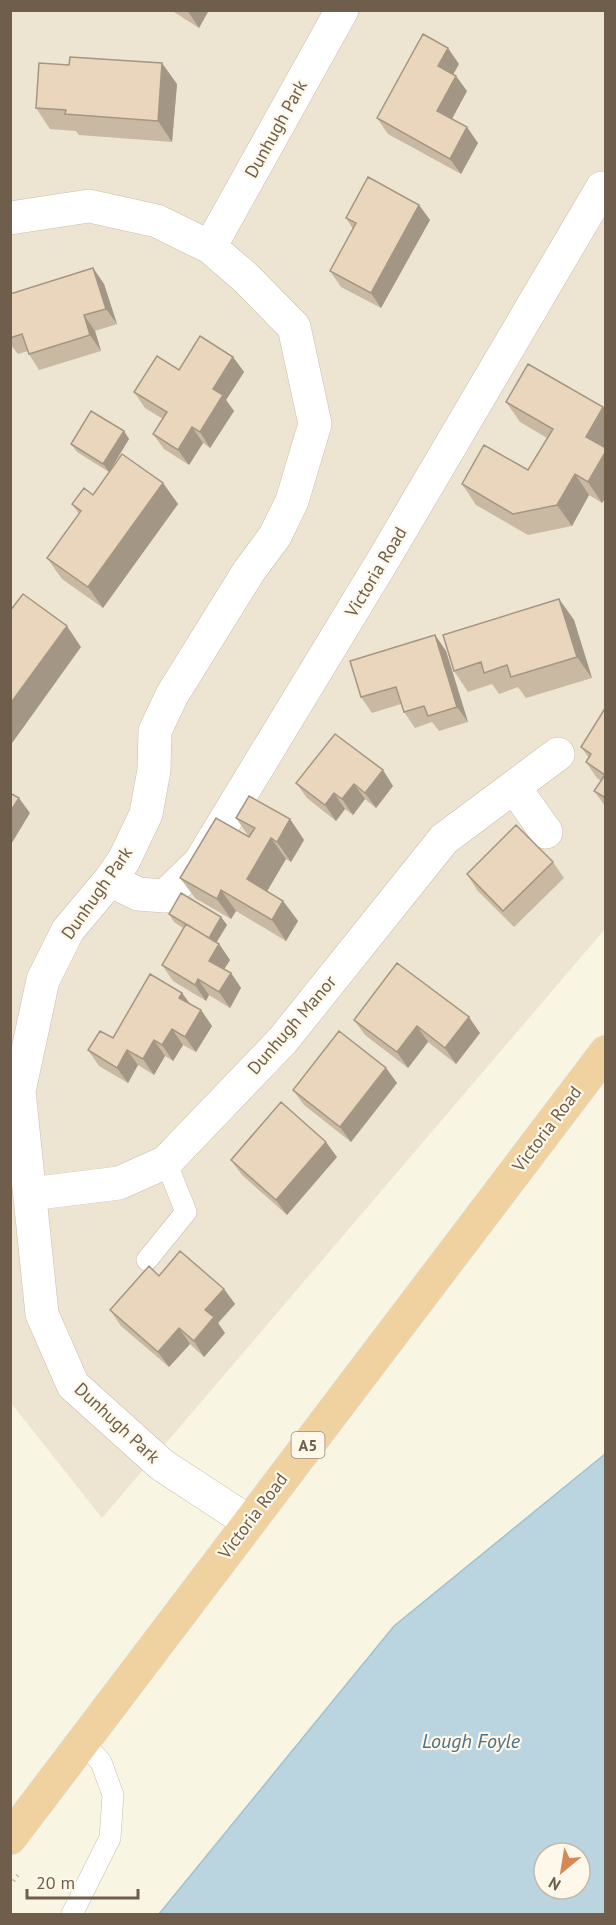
<svg xmlns="http://www.w3.org/2000/svg" width="616" height="1925" font-family="'PT Sans',sans-serif">
<style>
.residential{fill:#ede5d1}
.water{fill:#bad4e0;stroke:#a1c1d1;stroke-width:1.5;fill-rule:evenodd}
.lines{fill:none;stroke-linecap:round;stroke-linejoin:round}
.service-casing{stroke:#c9bdab;stroke-width:22}
.minor-casing{stroke:#c9bdab;stroke-width:34}
.trunk-casing{stroke:#dcd8d4;stroke-width:34}
.path{stroke:#d0bca1;stroke-width:4;stroke-dasharray:1.5 4.5;stroke-linecap:butt}
.service{stroke:#fff;stroke-width:21}
.minor{stroke:#fff;stroke-width:33}
.trunk{stroke:#f0d2a1;stroke-width:33}
.wall{fill:#c9b8a2}
.shaded-wall{fill:#a49684}
.building{fill:#ead6bc;stroke:#a49684;stroke-width:1.5}
.labels{text-anchor:middle;stroke-width:4.5;stroke-linejoin:round;paint-order:stroke}
.shield{fill:#fdf8e9;stroke:#9a8c7b;stroke-width:1.5}
.shield-label{font-size:16px;font-weight:bold;fill:#6f5e4c}
.street-label{font-size:18px;fill:#6f5e4c;stroke:#fdf8e9}
.water-label{font-size:20px;font-style:italic;fill:#4c7286;stroke:#fdf8e9}
</style>
<rect width="100%" height="100%" fill="#f9f5e3"/>
<path class="residential" d="M 11,11 L 605,11 L 605,929 L 102,1518 L 11,1403 Z"/>
<path class="water" d="M 605,1454 L 605,1914 L 159,1914 L 394,1626 ZM 544,1853 L 580,1853 L 580,1889 L 544,1889 Z"/>
<g class="lines">
<g class="service-casing">
<path id="service" d="M 147,1260 L 186,1212 L 166,1162
M 72,1914 L 110,1838 L 113,1795 L 101,1762 L 83,1742"/>
</g>
<g class="minor-casing">
<path id="minor" d="M 10,218 L 89,206 L 157,221 L 210,247 L 246,278 L 294,327 L 315,424 L 292,501 L 275,536 L 249,571 L 172,695 L 155,731 L 154,770 L 146,814 L 124,860 L 110,880 L 68,930 L 43,980 L 19,1091 L 42,1314 L 73,1385 L 162,1465 L 249,1522
M 210,247 L 342,10
M 514,787 L 546,832
M 110,880 L 138,894 L 165,896 L 200,862 L 385,557 L 602,188
M 30,1194 L 119,1183 L 166,1162 L 283,1040 L 444,839 L 558,754"/>
</g>
<g class="trunk-casing">
<path id="trunk" d="M 10,1838 L 606,1052"/>
</g>
<path class="path" d="M 10,1886 L 20,1872"/>
<use href="#service" class="service"/>
<use href="#minor" class="minor"/>
<use href="#trunk" class="trunk"/>
</g>
<path class="wall" d="M 171,10 L 209,10 L 199,28 Z
M 459,64 L 453,74 L 467,91 L 452,119 L 478,143 L 461,174 L 388,134 L 377,118 Z
M 177,84 L 172,142 L 79,135 L 76,131 L 50,129 L 36,108 Z
M 419,205 L 430,220 L 381,308 L 341,287 L 330,271 L 353,229 L 346,218 Z
M 93,268 L 104,284 L 117,324 L 95,331 L 101,351 L 39,370 L 29,354 L 28,351 L 18,354 L 10,344 L 10,294 Z
M 233,357 L 244,372 L 226,400 L 234,411 L 210,448 L 203,443 L 189,465 L 164,449 L 153,434 L 163,419 L 145,408 L 134,392 L 179,370 Z
M 506,402 L 603,407 L 606,411 L 606,497 L 602,503 L 589,495 L 572,526 L 528,535 L 476,505 L 462,484 L 528,470 L 547,438 L 520,422 Z
M 124,431 L 129,439 L 109,472 L 77,452 L 71,444 Z
M 163,483 L 178,504 L 103,608 L 62,579 L 47,558 L 79,514 L 72,504 L 93,495 Z
M 559,599 L 574,620 L 592,678 L 526,698 L 518,687 L 499,694 L 492,684 L 468,692 L 454,671 Z
M 435,635 L 446,651 L 468,722 L 439,731 L 432,722 L 415,728 L 404,712 L 401,704 L 372,713 L 361,697 Z
M 606,712 L 606,807 L 594,791 L 601,781 L 597,778 L 586,762 L 589,758 L 581,747 Z
M 296,783 L 393,786 L 376,808 L 365,799 L 353,815 L 345,809 L 336,821 L 307,798 Z
M 236,818 L 290,819 L 304,840 L 291,862 L 286,859 L 267,891 L 283,901 L 298,921 L 286,941 L 236,911 L 231,919 L 195,898 L 180,878 L 249,837 Z
M 553,862 L 564,878 L 514,927 L 477,890 L 467,874 Z
M 169,914 L 221,917 L 227,925 L 217,942 L 219,944 L 230,960 L 224,969 L 231,973 L 241,988 L 230,1008 L 209,995 L 206,1001 L 173,981 L 162,965 L 183,928 L 174,922 Z
M 182,993 L 190,1004 L 201,1010 L 212,1026 L 196,1052 L 183,1045 L 173,1061 L 165,1056 L 154,1075 L 138,1065 L 128,1083 L 99,1066 L 88,1050 L 113,1038 Z
M 354,1020 L 480,1033 L 456,1064 L 428,1042 L 408,1068 L 365,1035 Z
M 386,1068 L 397,1083 L 351,1142 L 304,1105 L 293,1090 Z
M 337,1157 L 287,1215 L 242,1175 L 231,1160 Z
M 159,1276 L 224,1289 L 235,1304 L 218,1323 L 225,1333 L 204,1357 L 190,1344 L 169,1367 L 121,1326 L 110,1310 Z"/>
<path class="shaded-wall" d="M 187,10 L 209,10 L 199,28 Z
M 448,48 L 459,64 L 449,82 L 438,66 Z
M 162,63 L 177,84 L 172,142 L 158,121 Z
M 456,76 L 467,91 L 448,126 L 437,111 Z
M 467,127 L 478,143 L 461,174 L 450,159 Z
M 419,205 L 430,220 L 381,308 L 371,293 Z
M 93,268 L 104,284 L 117,324 L 106,309 Z
M 84,315 L 95,331 L 101,351 L 90,335 Z
M 233,357 L 244,372 L 226,400 L 234,411 L 210,448 L 200,432 L 213,389 Z
M 603,407 L 606,411 L 606,449 L 586,437 Z
M 192,427 L 203,443 L 189,465 L 178,450 Z
M 124,431 L 129,439 L 109,472 L 103,464 Z
M 606,451 L 606,497 L 602,503 L 588,482 Z
M 575,474 L 589,495 L 572,526 L 557,505 Z
M 163,483 L 178,504 L 103,608 L 88,587 Z
M 559,599 L 574,620 L 592,678 L 577,657 Z
M 67,626 L 81,647 L 10,746 L 10,704 Z
M 435,635 L 446,651 L 468,722 L 457,707 Z
M 383,770 L 393,786 L 376,808 L 365,793 Z
M 354,784 L 365,799 L 353,815 L 342,799 Z
M 334,793 L 345,809 L 336,821 L 325,805 Z
M 19,798 L 30,813 L 10,846 L 10,812 Z
M 290,819 L 304,840 L 291,862 L 277,842 Z
M 271,838 L 286,859 L 262,900 L 247,879 Z
M 221,890 L 236,911 L 231,919 L 217,899 Z
M 283,901 L 298,921 L 286,941 L 272,920 Z
M 221,917 L 227,925 L 214,946 L 208,938 Z
M 219,944 L 230,960 L 220,976 L 209,961 Z
M 231,973 L 241,988 L 230,1008 L 219,992 Z
M 198,979 L 209,995 L 206,1001 L 195,985 Z
M 182,993 L 193,1008 L 179,998 Z
M 201,1010 L 212,1026 L 196,1052 L 185,1037 Z
M 469,1017 L 480,1033 L 456,1064 L 445,1048 Z
M 417,1026 L 428,1042 L 408,1068 L 397,1052 Z
M 172,1029 L 183,1045 L 173,1061 L 162,1045 Z
M 154,1040 L 165,1056 L 154,1075 L 143,1059 Z
M 127,1050 L 138,1065 L 128,1083 L 117,1068 Z
M 386,1068 L 397,1083 L 351,1142 L 340,1127 Z
M 326,1142 L 337,1157 L 287,1215 L 276,1200 Z
M 224,1289 L 235,1304 L 218,1323 L 225,1333 L 204,1357 L 194,1341 L 205,1310 Z
M 179,1328 L 190,1344 L 169,1367 L 158,1352 Z"/>
<path class="building" d="M 423,34 L 448,48 L 438,66 L 456,76 L 437,111 L 467,127 L 450,159 L 377,118 Z
M 70,57 L 162,63 L 158,121 L 65,114 L 66,110 L 36,108 L 39,63 L 69,65 Z
M 368,177 L 419,205 L 371,293 L 330,271 L 356,223 L 346,218 Z
M 93,268 L 106,309 L 84,315 L 90,335 L 29,354 L 22,334 L 10,338 L 10,294 Z
M 200,336 L 233,357 L 213,389 L 223,395 L 200,432 L 192,427 L 178,450 L 153,434 L 167,412 L 134,392 L 157,356 L 179,370 Z
M 528,364 L 603,407 L 586,437 L 606,448 L 606,451 L 588,482 L 575,474 L 557,505 L 513,514 L 462,484 L 484,445 L 528,470 L 553,429 L 506,402 Z
M 91,411 L 124,431 L 103,464 L 71,444 Z
M 122,454 L 163,483 L 88,587 L 47,558 L 81,511 L 72,504 L 84,488 L 93,495 Z
M 23,594 L 67,626 L 10,704 L 10,611 Z
M 559,599 L 577,657 L 511,677 L 507,665 L 484,673 L 481,662 L 454,671 L 443,635 Z
M 435,635 L 457,707 L 428,716 L 424,706 L 404,712 L 396,687 L 361,697 L 350,661 Z
M 604,710 L 606,712 L 606,798 L 594,791 L 605,775 L 586,762 L 591,754 L 581,747 Z
M 335,734 L 383,770 L 365,793 L 354,784 L 342,799 L 334,793 L 325,805 L 296,783 Z
M 10,793 L 19,798 L 10,812 Z
M 249,796 L 290,819 L 277,842 L 271,838 L 247,879 L 283,901 L 272,920 L 221,890 L 217,899 L 180,878 L 216,818 L 249,837 L 255,828 L 236,818 Z
M 516,825 L 553,862 L 503,911 L 467,874 Z
M 181,893 L 221,917 L 209,938 L 169,914 Z
M 186,924 L 219,944 L 209,961 L 231,973 L 219,992 L 198,979 L 195,985 L 162,965 Z
M 397,963 L 469,1017 L 445,1048 L 417,1026 L 397,1052 L 354,1020 Z
M 150,974 L 182,993 L 179,998 L 201,1010 L 185,1037 L 172,1029 L 162,1045 L 154,1040 L 143,1059 L 127,1050 L 117,1068 L 88,1050 L 100,1031 L 113,1038 Z
M 339,1031 L 386,1068 L 340,1127 L 293,1090 Z
M 281,1102 L 326,1142 L 276,1200 L 231,1160 Z
M 180,1251 L 224,1289 L 205,1310 L 214,1317 L 194,1341 L 179,1328 L 158,1352 L 110,1310 L 149,1266 L 159,1276 Z"/>
<g class="labels">
<rect class="shield" x="291.5" y="1432" width="33" height="26" rx="4.5"/>
<g class="shield-label">
<text x="308" y="1451">A5</text>
</g>
<g class="street-label">
<text transform="translate(276 129) rotate(-61)" y="6">Dunhugh Park</text>
<text transform="translate(376 572) rotate(-59)" y="6">Victoria Road</text>
<text transform="translate(97 893) rotate(-55)" y="6">Dunhugh Park</text>
<text transform="translate(292 1025) rotate(-49)" y="6">Dunhugh Manor</text>
<text transform="translate(547 1129) rotate(-53)" y="6">Victoria Road</text>
<text transform="translate(117 1423) rotate(43)" y="6">Dunhugh Park</text>
<text transform="translate(253 1516) rotate(-53)" y="6">Victoria Road</text>
</g>
<g class="water-label">
<text x="471" y="1748">Lough Foyle</text>
</g>
</g>
<rect width="616" height="1925" fill="none" stroke="#6f5e4c" stroke-width="24"/>
<g transform="translate(562 1871) rotate(210)"><circle r="28" fill="#fdf8e9" stroke="#c4baaa" stroke-width="1.5"/>
<path d="M0-4.5L10 22L0 15L-10 22Z" fill="#d78955"/>
<text y="-9" font-size="16" font-weight="bold" text-anchor="middle" fill="#6f5e4c">N</text>
</g>
<path d="M27 1889v9h111v-9" fill="none" stroke="#6f5e4c" stroke-width="3"/>
<text x="36" y="1889" font-size="18" fill="#6f5e4c" stroke="#fdf8e9" stroke-width="4.5" paint-order="stroke">20 m</text>
</svg>
